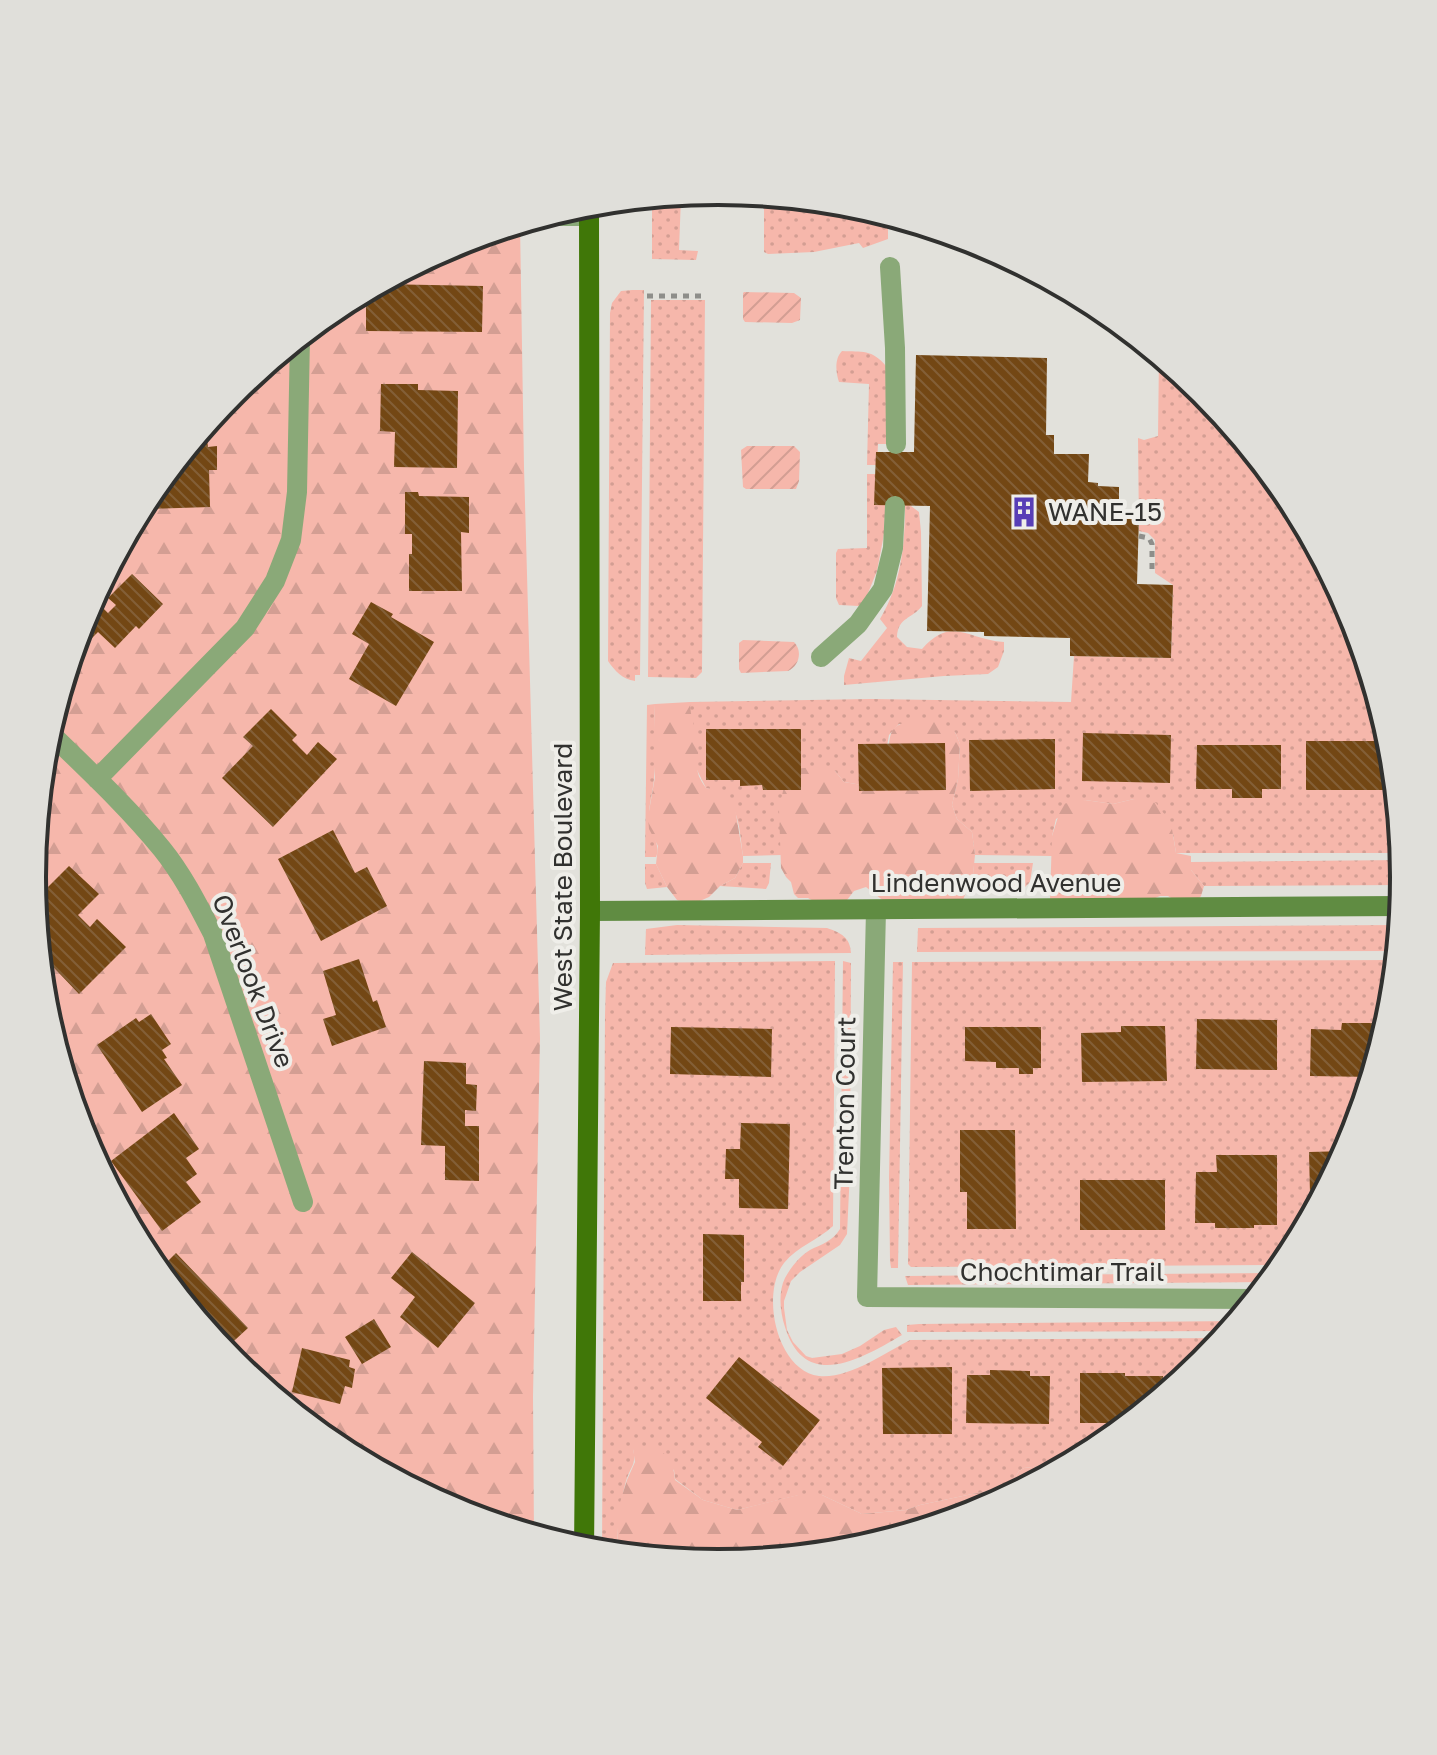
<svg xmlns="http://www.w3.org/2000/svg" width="1437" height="1755" font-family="'Golos Text',sans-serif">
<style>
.grass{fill:url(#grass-dots)}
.forest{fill:url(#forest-firs)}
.garden{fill:url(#garden-furrows)}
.building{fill:url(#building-back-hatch)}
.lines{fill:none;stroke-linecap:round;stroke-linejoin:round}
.path{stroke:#8e8e8a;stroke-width:5;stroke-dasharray:6 6;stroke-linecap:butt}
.lane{stroke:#8aa978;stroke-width:20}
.street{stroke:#8aa978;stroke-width:20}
.secondary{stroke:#608c42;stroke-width:20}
.primary{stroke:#407708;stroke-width:20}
.labels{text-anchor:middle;stroke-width:8;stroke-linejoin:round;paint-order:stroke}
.poi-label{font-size:26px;fill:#31312f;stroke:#efeee9;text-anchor:start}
.street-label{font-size:26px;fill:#31312f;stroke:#efeee9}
.rim{fill:none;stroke:#31312f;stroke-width:4}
</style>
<defs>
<pattern id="grass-dots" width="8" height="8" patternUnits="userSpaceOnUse" patternTransform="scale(2)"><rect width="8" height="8" fill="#f6b7ab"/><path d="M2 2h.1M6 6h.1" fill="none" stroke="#d39e93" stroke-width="1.8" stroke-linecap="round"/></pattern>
<pattern id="forest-firs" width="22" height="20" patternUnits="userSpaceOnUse" patternTransform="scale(2)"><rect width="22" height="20" fill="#f6b7ab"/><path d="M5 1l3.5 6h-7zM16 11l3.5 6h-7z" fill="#d39e93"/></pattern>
<pattern id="garden-furrows" width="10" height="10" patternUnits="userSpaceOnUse" patternTransform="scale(2)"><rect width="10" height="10" fill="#f6b7ab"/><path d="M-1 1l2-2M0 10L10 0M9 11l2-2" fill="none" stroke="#d39e93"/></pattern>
<pattern id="building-back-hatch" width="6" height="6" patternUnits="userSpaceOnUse" patternTransform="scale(2)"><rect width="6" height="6" fill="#734714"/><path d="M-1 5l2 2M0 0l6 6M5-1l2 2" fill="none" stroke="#835f37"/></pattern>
</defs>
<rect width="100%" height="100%" fill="#e2e1db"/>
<path class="grass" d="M 734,192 L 853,204 L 888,215 L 888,239 L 863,248 L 859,243 L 814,252 L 768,254 L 764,252 L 764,198 L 681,197 L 679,250 L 698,251 L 696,260 L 652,259 L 652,198 L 700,193 Z
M 632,290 L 644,290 L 640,675 L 635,675 L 635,681 C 622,679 615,671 608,661 L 610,313 L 612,303 L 621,291 Z
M 651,300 L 705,300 L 702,672 L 696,678 L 648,677 Z
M 842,351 C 862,352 872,349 886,366 L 887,444 L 878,444 L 877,465 L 867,465 L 869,384 L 839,382 C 836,373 834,359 842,351 Z
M 1159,355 L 1204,392 L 1290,496 L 1353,615 L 1392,744 L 1403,853 L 1176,853 L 1173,834 L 1134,799 L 1113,804 L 1085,800 L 1056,819 L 1052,836 L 1052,856 L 975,855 L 972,832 L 957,819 L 952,805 L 958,779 L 960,744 L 955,732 L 899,724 L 889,735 L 885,757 L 862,785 L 844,782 L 835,771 L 780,833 L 782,855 L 743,856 C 739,828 740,794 706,788 L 695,766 L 698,744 L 690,716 L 690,702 L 871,699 L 1071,702 L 1074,656 L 1171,658 L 1173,585 L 1155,573 L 1155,540 L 1148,533 L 1139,531 L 1138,438 L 1144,440 L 1158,436 Z
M 867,474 L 877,474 L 886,496 L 884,534 L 877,571 L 864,603 L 859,606 L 839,605 L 836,598 L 836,553 L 838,549 L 867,548 Z
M 907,503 L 919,512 L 921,532 L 922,606 C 912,619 898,617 897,637 L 907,647 L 922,649 C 952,615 968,640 1004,642 L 1004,651 L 998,667 L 988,674 L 944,676 L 844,685 L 844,676 L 849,658 L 861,661 L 887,628 L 880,619 C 901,584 905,546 905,505 Z
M 655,704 C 654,729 657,755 654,779 C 653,791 649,804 649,816 C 648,831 662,844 656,857 L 645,857 L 647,705 Z
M 1403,860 L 1404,885 L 1204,886 L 1191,870 L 1191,862 Z
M 743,863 L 771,863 L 769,883 L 766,889 L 720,886 L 735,878 Z
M 974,863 L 1033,863 L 1030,882 L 1024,888 L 968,887 L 973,875 Z
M 645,864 L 656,864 L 667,887 L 647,889 L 645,883 Z
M 677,925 L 827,928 C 841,933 850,937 851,953 L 645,955 L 646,929 Z
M 1400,925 L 1398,951 L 917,952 L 918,928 Z
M 1397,960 L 1392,1012 L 1353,1141 L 1284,1265 L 911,1267 L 908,1264 L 912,962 Z
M 835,961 L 833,1226 C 818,1240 798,1246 784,1263 C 760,1294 777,1371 819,1376 C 849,1379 885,1353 910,1340 L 1224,1338 L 1204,1363 L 1100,1449 L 1075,1462 L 1024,1468 L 1019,1471 L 1015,1478 L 996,1489 L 920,1505 L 906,1510 L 862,1514 L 822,1495 L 799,1495 L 737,1510 L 703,1500 L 675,1479 L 674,1470 L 633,1449 C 637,1465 630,1467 626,1481 C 621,1500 616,1534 617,1554 L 602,1552 L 605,1015 L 606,982 L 613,963 Z
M 843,961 L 851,963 L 850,1170 L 847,1234 L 840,1245 L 800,1272 L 791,1281 L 784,1301 L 784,1308 L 787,1330 L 793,1342 L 806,1356 L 812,1358 L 842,1354 L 860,1346 L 884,1330 L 896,1327 L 902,1335 C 861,1359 805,1392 785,1327 C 780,1312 778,1292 785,1278 C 791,1267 800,1256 810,1250 C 822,1244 833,1241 840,1229 Z
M 893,962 L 903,962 L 898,1268 L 891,1268 L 890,1261 L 889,1179 Z
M 1277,1273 L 1271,1282 L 908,1285 L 905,1276 Z
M 1238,1321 L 1230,1331 L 907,1332 L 907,1325 L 919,1324 Z"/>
<path class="forest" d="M 520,224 L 524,467 L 540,1038 L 533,1397 L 534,1535 L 455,1512 L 337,1448 L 233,1363 L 147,1259 L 84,1140 L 45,1011 L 32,877 L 45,743 L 84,614 L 148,496 L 233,392 L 337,306 L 456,243 Z
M 690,702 C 690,718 696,728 698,742 C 700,763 691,768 706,788 L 718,790 L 734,802 L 743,856 L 743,863 L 735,878 L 720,886 L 709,897 L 693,904 L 677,900 L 667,887 L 656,864 L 658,846 L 649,829 L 648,817 L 655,777 L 655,704 Z
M 911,720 L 939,722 L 955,732 L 960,744 L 958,779 L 952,805 L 957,819 L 972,832 L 975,855 L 973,875 L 963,900 L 885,902 L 866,887 L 854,891 L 847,900 L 819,904 L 808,898 L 798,898 L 794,894 L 791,882 L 786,877 L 781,868 L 779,809 L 787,773 L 793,769 L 826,766 L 835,771 L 844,782 L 862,785 C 869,776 878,768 884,759 C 895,740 881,729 911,720 Z
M 1134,799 L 1156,803 L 1171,823 L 1176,853 L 1191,856 L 1191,870 L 1204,886 L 1201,896 L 1196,902 L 1180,903 L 1168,896 L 1160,896 L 1141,904 L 1050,900 L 1052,836 L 1062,804 L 1085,800 L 1113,804 Z
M 639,1448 L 644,1453 L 651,1448 C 670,1454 673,1460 675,1480 L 703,1500 L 737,1510 L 798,1495 L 822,1495 L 862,1514 L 906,1510 L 920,1505 L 996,1489 L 1015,1478 L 1019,1471 L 1024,1468 L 1075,1462 L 981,1512 L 852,1551 L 718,1564 L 617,1554 L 618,1509 L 627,1480 L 635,1462 L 633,1449 Z"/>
<path class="garden" d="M 744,292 L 794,293 L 801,298 L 800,320 L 792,323 L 745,322 L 743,319 L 743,293 Z
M 747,446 L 794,446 L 800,452 L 799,481 L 796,489 L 746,489 L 743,487 L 741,450 Z
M 743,640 L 794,642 C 803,651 799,666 788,671 L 741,673 L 739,669 L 739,643 Z"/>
<path class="building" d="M 379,284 L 483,286 L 482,332 L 366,331 L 366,291 Z
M 916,355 L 1047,358 L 1046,435 L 1054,435 L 1054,454 L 1089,454 L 1088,482 L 1098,483 L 1098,486 L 1119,487 L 1119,517 L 1139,517 L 1137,584 L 1173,585 L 1171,658 L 1070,656 L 1070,638 L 984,636 L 984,632 L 927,631 L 930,506 L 874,505 L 876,452 L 914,452 Z
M 381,384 L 418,384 L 418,390 L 458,391 L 457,468 L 394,467 L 395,432 L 380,431 Z
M 193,440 L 207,440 L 208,447 L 217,446 L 217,470 L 209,470 L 210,507 L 148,509 L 148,496 Z
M 405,492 L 418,492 L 419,496 L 469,497 L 469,533 L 461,532 L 462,591 L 409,591 L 409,554 L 412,554 L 412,534 L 405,534 Z
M 132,574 L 163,604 L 139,629 L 136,626 L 115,648 L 98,632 L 84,646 L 77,639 L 82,624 L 85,620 L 83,618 L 84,614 L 93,598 L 108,613 L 116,605 L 108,598 Z
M 371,602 L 393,614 L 391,617 L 434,642 L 396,706 L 349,679 L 369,644 L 352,634 Z
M 271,709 L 297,735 L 292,740 L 307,755 L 318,742 L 337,759 L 273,827 L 222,778 L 253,746 L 243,737 Z
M 706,729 L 801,729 L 801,790 L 763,790 L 762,785 L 740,786 L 740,780 L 706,780 Z
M 1083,733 L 1171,735 L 1170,783 L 1082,781 Z
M 1055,739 L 1055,789 L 970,791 L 969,740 Z
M 1306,741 L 1391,741 L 1394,763 L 1394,790 L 1306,790 Z
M 945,743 L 946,790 L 859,791 L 858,744 Z
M 1197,745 L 1281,745 L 1281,789 L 1262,789 L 1262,798 L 1232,798 L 1232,789 L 1196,789 Z
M 333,830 L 355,873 L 367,867 L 387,906 L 321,941 L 278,859 Z
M 69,866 L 99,894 L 78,915 L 90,927 L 97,919 L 126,947 L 79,994 L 39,952 L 34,901 Z
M 359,959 L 373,1002 L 377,1000 L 386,1027 L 332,1046 L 323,1019 L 336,1015 L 323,971 Z
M 151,1014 L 171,1044 L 162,1050 L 167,1058 L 164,1059 L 182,1085 L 142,1112 L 97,1045 L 136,1018 L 139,1022 Z
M 1197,1019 L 1277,1020 L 1277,1070 L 1196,1069 Z
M 1342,1023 L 1388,1023 L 1372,1077 L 1310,1076 L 1311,1029 L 1341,1030 Z
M 1121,1026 L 1165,1026 L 1167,1081 L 1082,1082 L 1081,1033 L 1121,1032 Z
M 671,1027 L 772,1029 L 771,1077 L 670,1074 Z
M 965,1027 L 1041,1027 L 1041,1068 L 1033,1068 L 1033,1074 L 1019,1074 L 1019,1068 L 996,1068 L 996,1062 L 965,1061 Z
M 424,1061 L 466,1063 L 466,1084 L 477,1085 L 476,1111 L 465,1110 L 465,1126 L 479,1126 L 479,1181 L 445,1180 L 445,1146 L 421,1145 Z
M 174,1113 L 199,1149 L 186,1158 L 197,1174 L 186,1182 L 201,1202 L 162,1231 L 111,1161 Z
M 741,1123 L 790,1124 L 788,1209 L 739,1208 L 739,1179 L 725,1179 L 726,1149 L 740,1149 Z
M 960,1130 L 1015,1130 L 1016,1229 L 967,1229 L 967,1192 L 960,1192 Z
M 1347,1151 L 1324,1194 L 1310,1194 L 1309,1152 Z
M 1216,1155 L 1277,1155 L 1277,1225 L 1254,1225 L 1254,1228 L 1215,1228 L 1215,1223 L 1195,1223 L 1196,1172 L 1217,1172 Z
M 1080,1180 L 1165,1180 L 1165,1230 L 1080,1230 Z
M 703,1234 L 744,1235 L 744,1282 L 741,1282 L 741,1301 L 703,1301 Z
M 412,1252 L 475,1303 L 438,1348 L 400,1317 L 415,1297 L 391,1278 Z
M 176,1253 L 248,1328 L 223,1351 L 158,1271 Z
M 374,1319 L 391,1347 L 362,1364 L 345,1337 Z
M 302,1348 L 350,1360 L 349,1367 L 355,1369 L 352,1388 L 345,1386 L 340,1404 L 292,1392 Z
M 739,1357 L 820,1420 L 783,1466 L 758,1447 L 762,1442 L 706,1398 Z
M 952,1367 L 952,1434 L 883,1434 L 882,1368 Z
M 990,1370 L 1030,1371 L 1030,1376 L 1050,1376 L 1049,1424 L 966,1423 L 967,1375 L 990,1375 Z
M 1080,1373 L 1125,1373 L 1125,1376 L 1163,1376 L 1163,1397 L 1131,1423 L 1080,1423 Z"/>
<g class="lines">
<path class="path" d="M 647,296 L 703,296
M 1139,536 L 1149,538 L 1152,544 L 1152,574"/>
<path class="lane" d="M 890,267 L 895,348 L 896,444
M 821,657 L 858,624 L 883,589 L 893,548 L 895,506"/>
<path class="street" d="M 545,216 L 589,216
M 49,732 C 88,770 128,807 162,849 C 183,875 198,905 213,934 L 303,1202
M 97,779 L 245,628 L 275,581 L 291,540 L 297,492 L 300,337
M 876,910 L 867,1297 L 1257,1299"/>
<path class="secondary" d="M 590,911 L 1402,906"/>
<path class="primary" d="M 584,1551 L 590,911 L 589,204"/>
</g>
<defs>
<g id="building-bare" transform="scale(2.4)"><path d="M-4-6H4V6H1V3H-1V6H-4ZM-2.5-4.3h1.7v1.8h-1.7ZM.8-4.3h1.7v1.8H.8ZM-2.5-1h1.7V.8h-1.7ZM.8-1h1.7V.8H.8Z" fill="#583eb6" stroke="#efeee9" stroke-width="2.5" paint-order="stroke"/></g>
</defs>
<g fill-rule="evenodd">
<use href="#building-bare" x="1024" y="512"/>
</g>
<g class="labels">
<g class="poi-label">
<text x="1048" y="521">WANE-15</text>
</g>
<g class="street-label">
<text transform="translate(563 877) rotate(-90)" y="9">West State Boulevard</text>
<text x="996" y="892">Lindenwood Avenue</text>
<text transform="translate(253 981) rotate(69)" y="9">Overlook Drive</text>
<text transform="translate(845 1103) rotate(-89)" y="9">Trenton Court</text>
<text x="1062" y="1281">Chochtimar Trail</text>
</g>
</g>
<path d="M0 0H1437V1755H0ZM46 877a672 672 0 1 1 1344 0a672 672 0 1 1-1344 0Z" fill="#e0dfda" fill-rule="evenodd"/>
<path class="rim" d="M46 877a672 672 0 1 1 1344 0a672 672 0 1 1-1344 0Z"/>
</svg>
